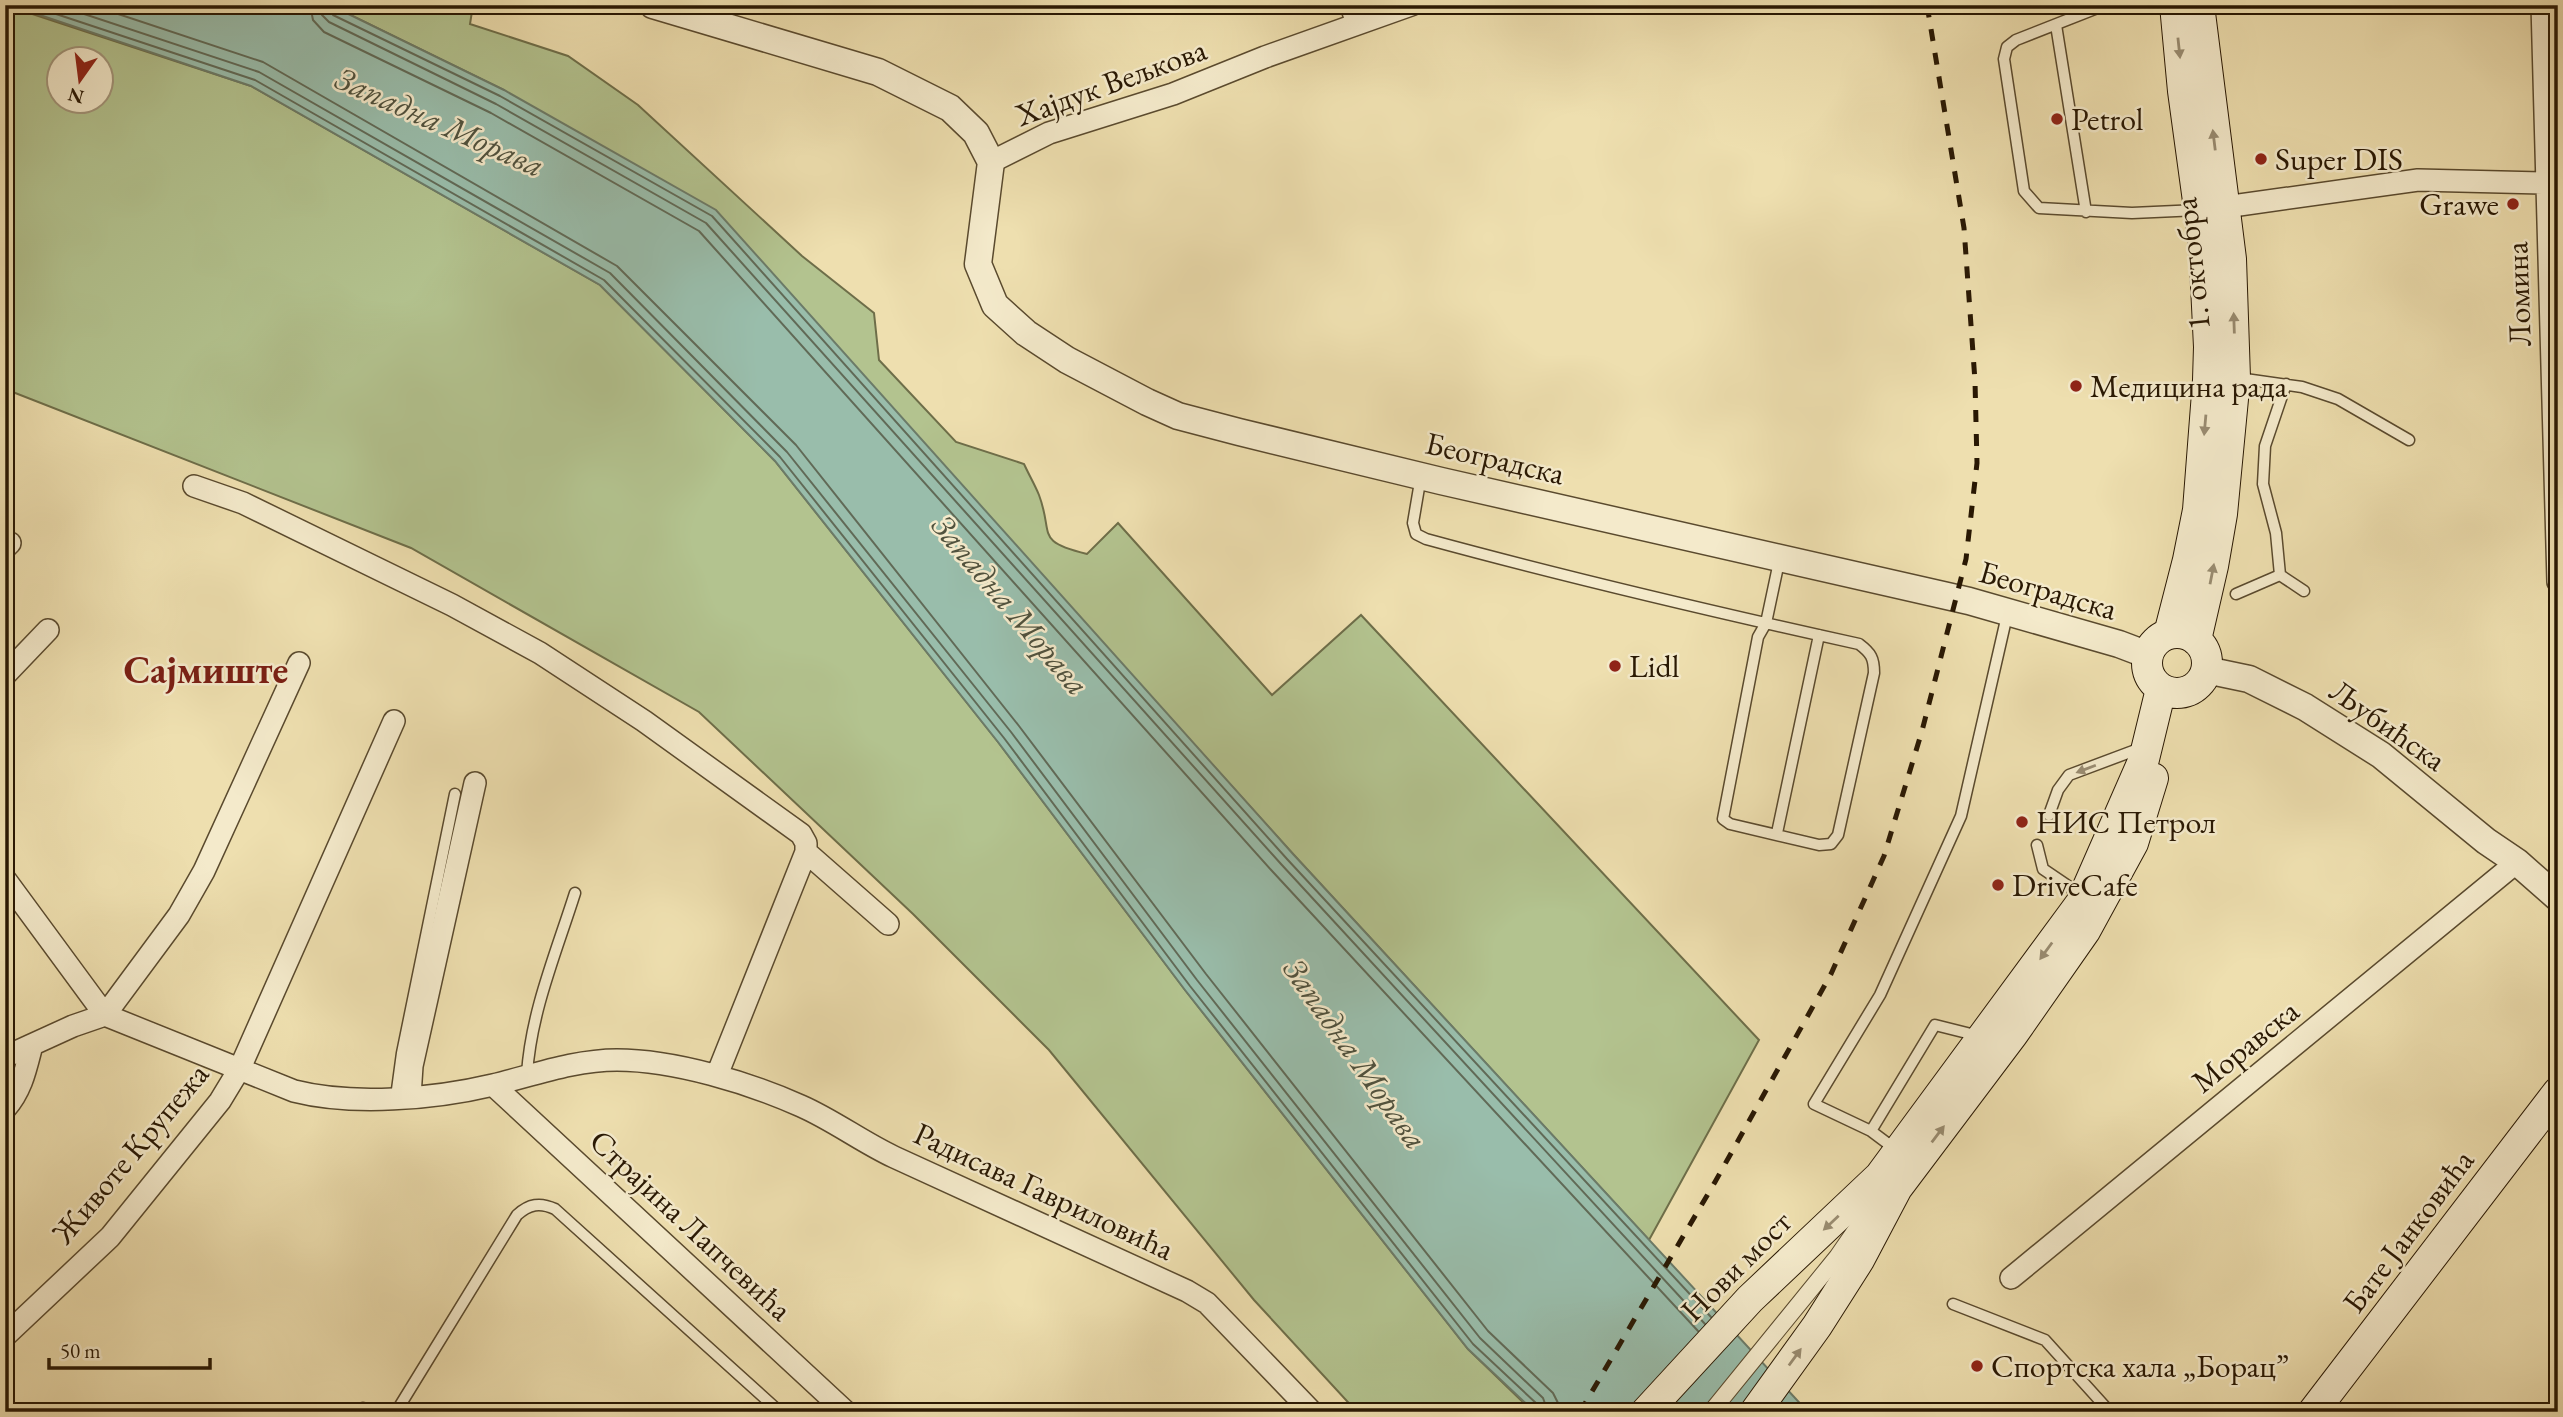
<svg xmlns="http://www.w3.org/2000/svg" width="2563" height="1417" font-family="'EB Garamond',serif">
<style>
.green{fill:#b3c38f;stroke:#6e6e49;stroke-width:2;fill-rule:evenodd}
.water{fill:#99bdab;stroke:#6c7b68;stroke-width:2}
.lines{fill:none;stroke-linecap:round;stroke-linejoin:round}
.shore{stroke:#616a57;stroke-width:2}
.service-casing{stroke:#5a4a2e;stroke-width:13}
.pedestrian-casing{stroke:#5a4a2e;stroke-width:18}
.minor-casing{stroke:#5a4a2e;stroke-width:24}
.tertiary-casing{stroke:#5a4a2e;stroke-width:29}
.secondary-casing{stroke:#291803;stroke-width:32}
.service{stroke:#f4eacb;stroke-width:10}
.pedestrian{stroke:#f4eacb;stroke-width:16}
.minor{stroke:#f4eacb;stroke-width:21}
.tertiary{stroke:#f4eacb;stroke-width:26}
.secondary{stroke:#f4eacb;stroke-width:30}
.rail{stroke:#291803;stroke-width:5;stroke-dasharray:12 12;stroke-linecap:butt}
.oneway{fill:#998c71}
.poi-dot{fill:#8f2418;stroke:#f4eacb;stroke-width:2.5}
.labels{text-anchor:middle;stroke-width:5;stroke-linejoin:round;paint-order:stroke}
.street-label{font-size:32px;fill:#291803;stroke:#f4eacb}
.poi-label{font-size:32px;fill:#291803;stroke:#f4eacb;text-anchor:start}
.water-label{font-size:33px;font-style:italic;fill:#50523e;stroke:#f4eacb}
.district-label{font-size:38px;font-weight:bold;fill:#7a1f14;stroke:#f4eacb}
</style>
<rect width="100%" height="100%" fill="#eedfaf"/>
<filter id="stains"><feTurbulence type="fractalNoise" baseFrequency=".00286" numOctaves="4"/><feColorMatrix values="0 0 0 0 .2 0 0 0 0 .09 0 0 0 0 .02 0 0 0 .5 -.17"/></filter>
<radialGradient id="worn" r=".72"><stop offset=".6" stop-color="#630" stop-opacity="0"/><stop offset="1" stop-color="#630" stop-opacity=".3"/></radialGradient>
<path class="green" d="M 5,5 L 251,86 L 600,285 L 775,461 L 998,742 L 1185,990 L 1468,1349 L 1533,1412 L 1357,1412 L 1254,1300 L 1049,1050 L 913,914 L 699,712 L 411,548 L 5,389 ZM 60,60 L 102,60 L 102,102 L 60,102 Z
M 330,5 L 473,5 L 470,24 L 568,56 L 638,105 L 802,256 L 874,313 L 879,360 L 956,442 L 1024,464 C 1029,475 1035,485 1039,495 C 1054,535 1034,541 1087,554 L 1118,523 L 1272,695 L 1361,615 L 1759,1040 L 1649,1240 L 1293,854 L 1052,587 L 504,90 Z"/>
<path class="water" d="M 10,5 L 330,5 L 504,90 L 716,210 L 1293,854 L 1808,1412 L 1535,1412 L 1468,1349 L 1185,990 L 998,742 L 775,461 L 600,285 L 251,86 Z"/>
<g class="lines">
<path class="shore" d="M 29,5 L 255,80 L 604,280 L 780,457 L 1004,738 L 1190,986 L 1473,1344 L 1537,1404 L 1539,1412
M 57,5 L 259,72 L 610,273 L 787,452 L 1011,732 L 1197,980 L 1480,1338 L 1543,1398 L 1548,1412
M 91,5 L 263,62 L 617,266 L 796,445 L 1019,726 L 1206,974 L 1488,1331 L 1553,1393 L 1558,1403 L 1559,1412
M 310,5 L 313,20 L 324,32 L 491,113 L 699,231 L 1273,872 L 1698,1331
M 320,5 L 322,15 L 329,22 L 496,104 L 706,223 L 1281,864 L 1705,1324
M 329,5 L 333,15 L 500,96 L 712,216 L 1287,859 L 1711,1317"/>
<g class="service-casing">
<path id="service" d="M 1345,5 L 1352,26
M 2105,5 L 2016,40 L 2007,47 L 2004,59 L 2024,191 L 2039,208 L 2132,213 L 2198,210
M 2056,25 L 2086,212
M 2238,378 L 2302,387 L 2338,399 L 2409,440
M 2286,384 L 2265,446 L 2263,484 L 2276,533 L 2280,575 L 2304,591
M 1421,476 L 1413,523 L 1416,534 L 1426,539 C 1569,578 1714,612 1859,644 C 1871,653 1874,658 1874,673 L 1838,835 L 1831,844 L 1819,845 L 1730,824 L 1723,819 L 1758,637 L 1766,623 L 1780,557
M 2236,594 L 2280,575
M 2049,815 L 2058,790 L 2069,775 L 2133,751 L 2143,749
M 1777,833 L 1819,635
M 2037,845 L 2043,869 L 2071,888 L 2077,898
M 527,1074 C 531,1012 556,953 575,893
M 396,1097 L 402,1053 L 455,794
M 1871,1131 L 1935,1025 L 1979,1036
M 1895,1149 L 1871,1131 L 1814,1104 L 1880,995 L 1961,816 L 2008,611
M 1953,1304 L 2045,1340 L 2110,1412
M 348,1412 L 363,1408 L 379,1412
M 396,1412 L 517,1215 C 529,1204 540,1202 555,1209 L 780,1412"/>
</g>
<g class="pedestrian-casing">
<path id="pedestrian" d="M 1711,1412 L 1837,1257 L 1877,1199"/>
</g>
<g class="minor-casing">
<path id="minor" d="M 2542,5 L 2558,582
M 991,162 L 1049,133 L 1173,94 L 1265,57 L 1411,5
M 2211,209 L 2418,180 L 2546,183
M 194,486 L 243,503 L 452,605 L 540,653 L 644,721 L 801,834 L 806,843 L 806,852 L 888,924
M 5,548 L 10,543
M 5,675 L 48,630
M 5,879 L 105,1015 L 179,915 L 204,871 L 299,663
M 5,1057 L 73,1026 L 105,1015 L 294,1091 C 353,1106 434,1099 493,1085 C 534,1075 575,1060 617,1060 C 674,1060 750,1083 801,1106 C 833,1120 862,1142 894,1157 C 991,1202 1089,1246 1187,1291 L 1207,1303 L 1312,1412
M 717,1075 L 806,852
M 493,1085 L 846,1412
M 410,1096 L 412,1066 L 475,783
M 5,1109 C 22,1090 26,1068 32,1045
M 2011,1278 L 2517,862
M 5,1336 L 110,1237 L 220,1101 L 240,1068 L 394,721"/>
</g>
<g class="tertiary-casing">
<path id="tertiary" d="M 653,5 L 878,72 L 950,108 L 976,133 L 991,162 L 978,264 L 995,305 L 1026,333 L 1067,360 L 1147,402 L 1178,416 L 1239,432 L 1441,481 L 1969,601 L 2119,644 L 2148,655
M 2206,670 L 2249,679 L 2305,707 L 2381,755 L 2486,841 L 2517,862 L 2558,898"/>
</g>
<g class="secondary-casing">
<path id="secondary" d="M2147 663a30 30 0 1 1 60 0a30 30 0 1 1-60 0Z
M 2169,634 L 2188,560 L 2198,510 L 2208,380 L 2209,347 L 2204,245 L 2183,91 L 2175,5
M 2196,640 L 2213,566 L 2222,514 L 2235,378 L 2231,259 L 2199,5
M 1646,1412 L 1750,1299 L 1880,1176 L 2081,903 L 2144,759 L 2161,689
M 1755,1412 L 1817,1326 L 1859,1260 L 1897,1188 L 2013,1034 L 2085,931 L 2133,843 L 2153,778
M 2313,1412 L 2558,1092"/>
</g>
<use href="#service" class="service"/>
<use href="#pedestrian" class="pedestrian"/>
<use href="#minor" class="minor"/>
<use href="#tertiary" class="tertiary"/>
<use href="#secondary" class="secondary"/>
<path class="rail" d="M 1580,1412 L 1715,1182 L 1831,974 L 1884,856 L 1922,731 L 1966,559 L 1977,463 L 1975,381 L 1964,228 L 1927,5"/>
</g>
<defs><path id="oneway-solid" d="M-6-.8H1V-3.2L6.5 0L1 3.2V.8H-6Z" transform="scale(1.75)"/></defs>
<g class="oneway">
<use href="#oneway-solid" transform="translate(2179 48) rotate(84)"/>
<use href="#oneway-solid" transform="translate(2214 140) rotate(-97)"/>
<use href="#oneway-solid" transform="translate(2234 323) rotate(-92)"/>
<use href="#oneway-solid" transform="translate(2205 425) rotate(95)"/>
<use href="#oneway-solid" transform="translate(2212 574) rotate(-79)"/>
<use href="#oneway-solid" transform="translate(2086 769) rotate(159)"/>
<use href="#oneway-solid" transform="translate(2046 951) rotate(126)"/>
<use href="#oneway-solid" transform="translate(1938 1134) rotate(-53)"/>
<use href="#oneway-solid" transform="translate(1831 1223) rotate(137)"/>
<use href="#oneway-solid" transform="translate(1795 1357) rotate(-54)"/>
</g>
<g class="poi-dot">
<circle cx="2057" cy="119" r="7"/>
<circle cx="2261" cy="159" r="7"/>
<circle cx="2513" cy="204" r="7"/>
<circle cx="2076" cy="386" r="7"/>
<circle cx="1615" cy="666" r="7"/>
<circle cx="2022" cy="822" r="7"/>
<circle cx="1998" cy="885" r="7"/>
<circle cx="1977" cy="1366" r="7"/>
</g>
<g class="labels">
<g class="street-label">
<text transform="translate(1111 82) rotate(-20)" y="11">Хајдук Вељкова</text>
<text transform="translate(2192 264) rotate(-96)" y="11">1. октобра</text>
<text transform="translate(2518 294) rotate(-92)" y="11">Ломина</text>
<text transform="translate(1495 458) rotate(13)" y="11">Београдска</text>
<text transform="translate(2048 590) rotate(16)" y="11">Београдска</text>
<text transform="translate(2388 725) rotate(35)" y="11">Љубићска</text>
<text transform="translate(2245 1046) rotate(-39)" y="11">Моравска</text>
<text transform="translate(130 1153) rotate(-50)" y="11">Животе Крупежа</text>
<text transform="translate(1044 1191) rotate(25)" y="11">Радисава Гавриловића</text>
<text transform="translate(691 1225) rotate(43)" y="11">Страјина Лапчевића</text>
<text transform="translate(2408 1231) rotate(-53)" y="11">Бате Јанковића</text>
<text transform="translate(1736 1266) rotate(-45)" y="11">Нови мост</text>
</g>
<g class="poi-label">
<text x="2071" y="130">Petrol</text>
<text x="2275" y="170">Super DIS</text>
<text x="2499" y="215" text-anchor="end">Grawe</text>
<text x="2090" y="397">Медицина рада</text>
<text x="1629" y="677">Lidl</text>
<text x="2036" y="833">НИС Петрол</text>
<text x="2012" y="896">DriveCafe</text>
<text x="1991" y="1377">Спортска хала „Борац”</text>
</g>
<g class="water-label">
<text transform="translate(440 121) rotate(24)" y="12">Западна Морава</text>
<text transform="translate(1011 604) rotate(50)" y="12">Западна Морава</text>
<text transform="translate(1356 1053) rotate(55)" y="12">Западна Морава</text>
</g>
<g class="district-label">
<text x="206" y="683">Сајмиште</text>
</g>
</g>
<rect width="2563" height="1417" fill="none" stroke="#eedfaf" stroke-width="28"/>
<rect x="7" y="7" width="2549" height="1403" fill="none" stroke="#291803" stroke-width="3.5"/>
<rect x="14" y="14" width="2535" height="1389" fill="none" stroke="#291803" stroke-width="2"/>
<g transform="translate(80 80) rotate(194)"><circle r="33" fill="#f4eacb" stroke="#a3967b" stroke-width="2"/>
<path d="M0-5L12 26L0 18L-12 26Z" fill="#8f2418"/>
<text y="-10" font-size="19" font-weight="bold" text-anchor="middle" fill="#291803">N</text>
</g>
<path d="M49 1358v10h161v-10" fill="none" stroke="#291803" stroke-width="3.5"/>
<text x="60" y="1358" font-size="21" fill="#291803" stroke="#f4eacb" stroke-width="5" paint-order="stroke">50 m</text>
<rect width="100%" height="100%" filter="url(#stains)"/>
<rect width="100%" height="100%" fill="url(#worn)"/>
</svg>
